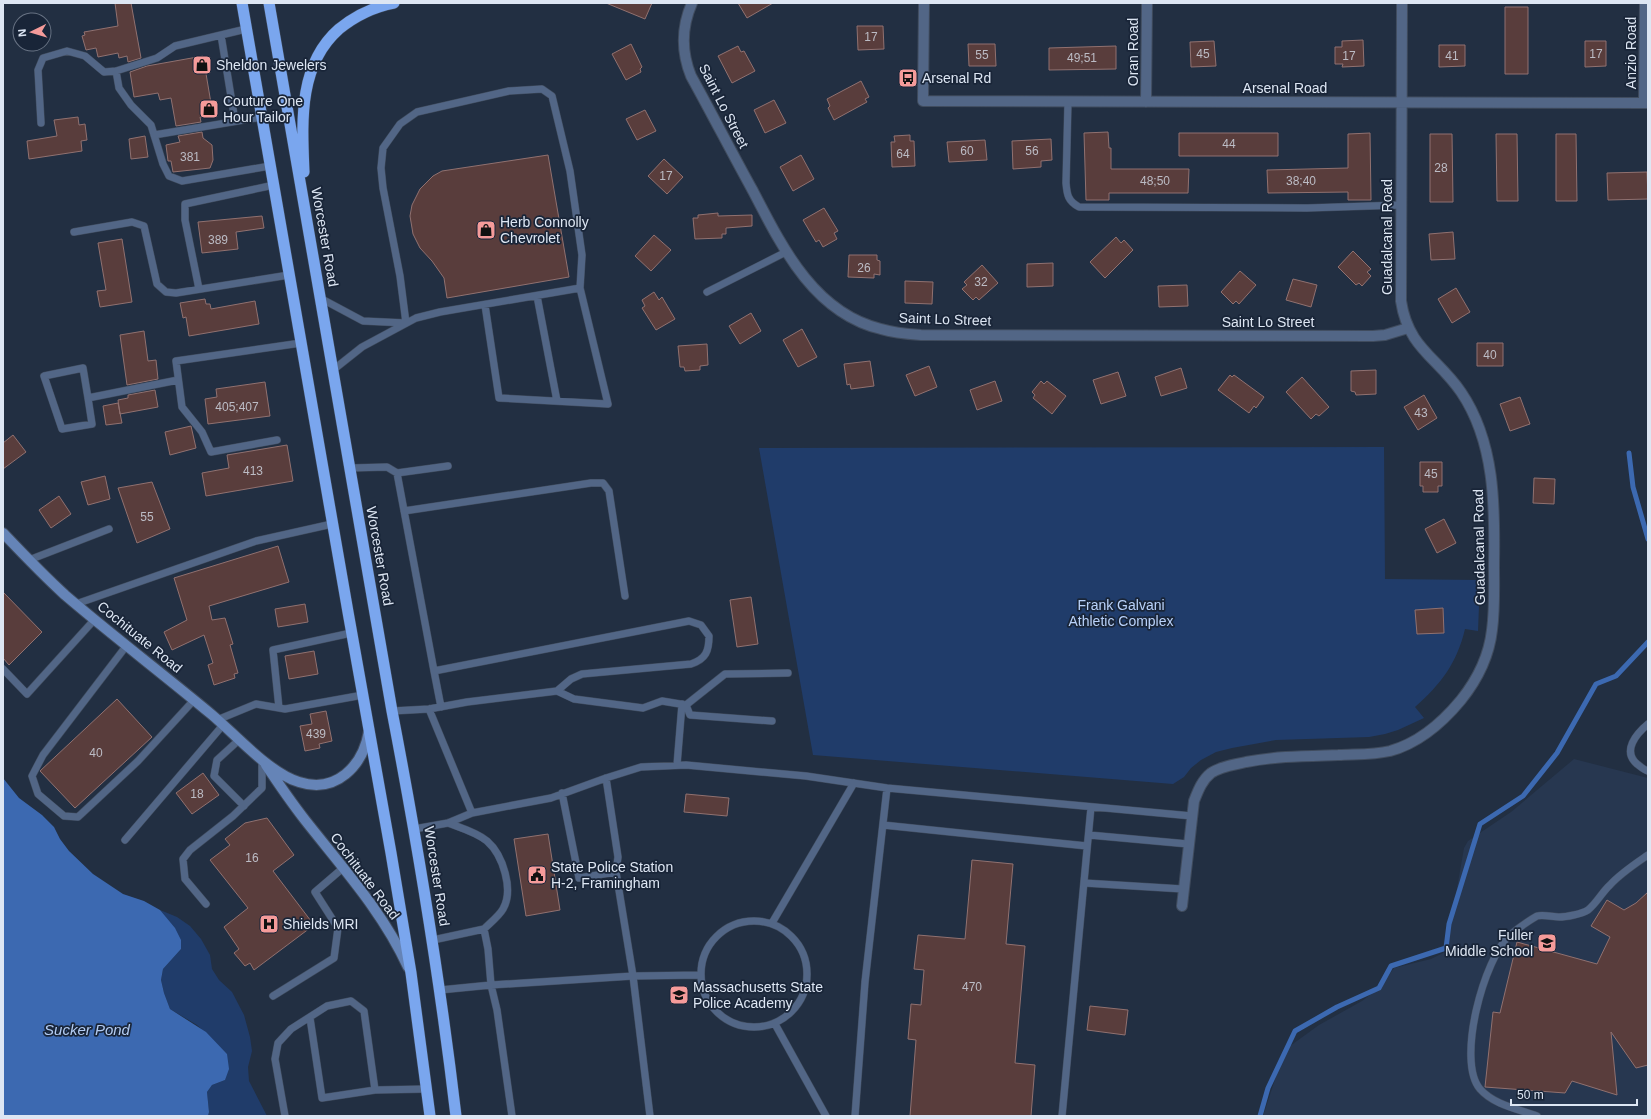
<svg xmlns="http://www.w3.org/2000/svg" width="1651" height="1119" font-family="Arial,sans-serif">
<style>
.built{fill:#273750}
.green{fill:#203c6a}
.water{fill:#3c69b1}
.lines{fill:none;stroke-linecap:round;stroke-linejoin:round}
.stream{stroke:#3c69b1;stroke-width:5}
.building{fill:#593d3c;stroke:#907170}
.service-casing{stroke:#404c5e;stroke-width:8}
.minor-casing{stroke:#404c5e;stroke-width:12}
.secondary-casing{stroke:#404c5e;stroke-width:12}
.trunk-casing{stroke:#404c5e;stroke-width:12}
.service{stroke:#526686;stroke-width:7}
.minor{stroke:#526686;stroke-width:10}
.secondary{stroke:#6584b7;stroke-width:10}
.trunk{stroke:#7aa6ee;stroke-width:11}
.labels{text-anchor:middle;stroke-width:3.5;stroke-linejoin:round;paint-order:stroke}
.number-label{font-size:12px;fill:#bcbcc5}
.street-label{font-size:14px;fill:#dde6f3;stroke:#192538}
.poi-label{font-size:14px;fill:#dde6f3;stroke:#192538;text-anchor:start}
.park-label{font-size:14px;fill:#b9d2fa;stroke:#192538}
.water-label{font-size:15px;font-style:italic;fill:#b3ccf3;stroke:#192538}
</style>
<rect width="100%" height="100%" fill="#222f42"/>
<path class="built" d="M 1574,759 L 1648,778 L 1648,1116 L 1263,1116 L 1284,1052 L 1290,1046 L 1319,1025 L 1362,1001 L 1379,988 L 1394,968 L 1431,959 L 1445,952 L 1449,934 L 1464,848 L 1468,841 L 1511,812 Z"/>
<path class="green" d="M 1384,447 L 1385,579 L 1480,580 L 1478,631 L 1465,629 C 1457,663 1441,684 1415,707 L 1424,718 L 1398,730 L 1385,734 L 1369,737 L 1276,740 L 1232,748 L 1216,752 L 1201,760 L 1191,768 L 1184,777 L 1173,784 L 813,755 L 759,448 Z
M 160,910 L 177,917 L 190,926 L 201,939 L 210,955 L 212,969 L 219,980 L 232,992 L 244,1015 L 250,1037 L 252,1051 L 248,1067 L 249,1081 L 267,1116 L 208,1116 L 209,1112 L 207,1092 L 212,1085 L 225,1080 L 227,1054 L 197,1025 L 170,1009 L 164,993 L 161,980 L 163,969 L 181,949 Z"/>
<path class="water" d="M 3,778 L 19,798 L 42,815 L 54,827 L 60,839 L 69,851 L 93,874 L 123,894 L 144,901 L 160,910 L 175,928 L 181,940 L 181,949 L 163,969 L 161,980 L 164,993 L 170,1009 L 206,1032 L 227,1054 L 229,1069 L 225,1080 L 212,1085 L 207,1092 L 209,1112 L 208,1116 L 3,1116 Z"/>
<g class="lines">
<path class="stream" d="M 1629,453 L 1633,487 L 1648,539
M 1260,1116 L 1268,1088 L 1295,1031 L 1337,1007 L 1379,988 L 1391,966 L 1446,948 L 1449,924 L 1480,824 L 1523,796 L 1557,753 L 1596,684 L 1616,676 L 1648,642"/>
</g>
<path class="building" d="M 115,3 L 131,3 L 141,58 L 128,62 L 127,56 L 119,58 L 118,53 L 98,57 L 96,48 L 86,50 L 82,36 L 85,35 L 84,32 L 118,26 Z
M 606,3 L 652,3 L 645,19 Z
M 738,3 L 773,3 L 747,18 Z
M 1505,7 L 1528,7 L 1528,74 L 1505,74 Z
M 857,26 L 883,26 L 884,49 L 858,50 Z
M 1363,40 L 1364,66 L 1342,67 L 1343,64 L 1335,64 L 1335,47 L 1342,47 L 1342,41 Z
M 1214,41 L 1216,66 L 1191,67 L 1190,42 Z
M 1585,41 L 1606,41 L 1606,66 L 1585,67 Z
M 631,44 L 642,67 L 640,69 L 641,72 L 626,80 L 612,54 Z
M 968,44 L 995,44 L 996,66 L 969,66 Z
M 1439,45 L 1465,45 L 1465,66 L 1439,67 Z
M 738,46 L 741,52 L 744,51 L 755,71 L 732,83 L 718,56 Z
M 1116,46 L 1116,69 L 1049,70 L 1049,48 Z
M 203,56 L 213,115 L 200,117 L 201,122 L 176,126 L 171,98 L 160,100 L 158,93 L 134,97 L 130,72 L 147,66 Z
M 861,81 L 869,97 L 865,99 L 867,102 L 834,120 L 828,108 L 830,106 L 827,99 Z
M 774,100 L 786,123 L 765,133 L 754,110 Z
M 645,110 L 656,131 L 637,140 L 626,119 Z
M 78,117 L 79,125 L 85,124 L 87,140 L 81,141 L 82,151 L 29,159 L 27,141 L 57,136 L 54,120 Z
M 202,132 L 203,138 L 212,145 L 213,160 L 210,168 L 173,172 L 171,161 L 168,161 L 166,145 L 180,142 L 178,136 Z
M 1108,132 L 1109,148 L 1111,148 L 1111,169 L 1189,169 L 1188,193 L 1109,193 L 1109,200 L 1086,200 L 1084,133 Z
M 1179,133 L 1278,133 L 1278,156 L 1179,156 Z
M 1370,133 L 1371,200 L 1348,200 L 1348,192 L 1268,193 L 1267,170 L 1348,168 L 1348,134 Z
M 1430,134 L 1452,134 L 1453,202 L 1430,202 Z
M 1496,134 L 1517,134 L 1518,201 L 1497,201 Z
M 1556,134 L 1576,134 L 1577,201 L 1556,201 Z
M 910,135 L 910,141 L 914,141 L 915,166 L 892,167 L 891,142 L 895,142 L 894,136 Z
M 145,136 L 148,157 L 131,159 L 129,139 Z
M 1051,139 L 1052,160 L 1041,161 L 1041,167 L 1013,169 L 1012,141 Z
M 985,140 L 987,160 L 949,162 L 947,142 Z
M 548,155 L 569,277 L 447,298 L 444,278 L 432,261 L 420,248 L 413,234 L 410,216 L 412,205 L 420,189 L 433,176 L 442,171 Z
M 801,155 L 814,179 L 793,191 L 780,167 Z
M 664,159 L 683,177 L 667,194 L 648,176 Z
M 1647,172 L 1648,199 L 1608,200 L 1607,173 Z
M 824,208 L 838,231 L 834,233 L 837,239 L 823,247 L 819,240 L 816,242 L 803,220 Z
M 718,213 L 718,216 L 752,215 L 752,226 L 726,228 L 726,234 L 722,234 L 722,238 L 695,239 L 693,218 L 698,218 L 698,215 Z
M 262,216 L 264,228 L 236,232 L 238,249 L 202,253 L 198,222 Z
M 1453,232 L 1455,259 L 1431,260 L 1429,234 Z
M 654,235 L 671,250 L 651,271 L 635,256 Z
M 1116,237 L 1121,243 L 1124,240 L 1133,250 L 1105,278 L 1090,262 Z
M 122,239 L 132,302 L 100,307 L 97,291 L 106,290 L 98,243 Z
M 1353,251 L 1371,269 L 1367,272 L 1371,276 L 1362,286 L 1359,283 L 1356,285 L 1338,267 Z
M 849,255 L 877,255 L 877,260 L 880,261 L 880,275 L 874,274 L 874,278 L 848,277 Z
M 1053,263 L 1053,286 L 1027,287 L 1027,264 Z
M 982,265 L 998,283 L 979,300 L 976,297 L 973,300 L 962,289 L 967,285 L 964,282 Z
M 1240,271 L 1256,285 L 1239,304 L 1236,301 L 1233,304 L 1221,292 Z
M 1293,279 L 1317,285 L 1311,307 L 1286,300 Z
M 905,281 L 933,282 L 932,304 L 905,303 Z
M 1187,285 L 1188,306 L 1159,307 L 1158,286 Z
M 1456,288 L 1470,312 L 1452,323 L 1438,299 Z
M 654,292 L 659,300 L 662,297 L 675,319 L 656,330 L 642,308 L 645,306 L 642,300 Z
M 205,299 L 206,304 L 210,304 L 211,309 L 255,301 L 259,324 L 189,336 L 186,317 L 183,318 L 180,303 Z
M 751,313 L 761,331 L 740,344 L 729,326 Z
M 802,329 L 817,357 L 798,367 L 783,340 Z
M 144,331 L 148,361 L 156,360 L 158,379 L 127,385 L 120,335 Z
M 1477,343 L 1503,343 L 1503,366 L 1477,366 Z
M 707,344 L 708,365 L 700,366 L 700,370 L 685,371 L 684,367 L 680,367 L 678,346 Z
M 870,361 L 874,386 L 851,389 L 850,384 L 847,385 L 844,364 Z
M 929,366 L 937,387 L 915,396 L 906,375 Z
M 1181,368 L 1187,388 L 1161,396 L 1155,377 Z
M 1376,370 L 1376,394 L 1356,395 L 1355,392 L 1351,391 L 1351,371 Z
M 1118,372 L 1126,396 L 1101,404 L 1093,380 Z
M 1230,375 L 1232,377 L 1234,375 L 1264,397 L 1256,408 L 1254,406 L 1249,413 L 1218,390 Z
M 1302,377 L 1329,407 L 1319,416 L 1316,414 L 1311,419 L 1286,392 Z
M 995,381 L 1002,401 L 977,410 L 970,390 Z
M 1041,381 L 1044,384 L 1047,381 L 1066,396 L 1052,414 L 1033,398 L 1035,395 L 1032,392 Z
M 265,382 L 270,416 L 208,424 L 205,399 L 217,397 L 216,389 Z
M 155,390 L 158,407 L 120,414 L 118,400 L 128,398 L 128,395 Z
M 1424,395 L 1437,418 L 1418,430 L 1404,407 Z
M 1520,397 L 1530,424 L 1510,431 L 1500,404 Z
M 118,403 L 122,423 L 106,425 L 103,406 Z
M 191,426 L 196,448 L 170,455 L 165,432 Z
M 13,435 L 26,452 L 3,469 L 3,443 Z
M 287,445 L 293,481 L 206,496 L 202,473 L 229,468 L 227,455 Z
M 1420,462 L 1442,462 L 1442,486 L 1438,486 L 1438,492 L 1423,492 L 1423,486 L 1420,486 Z
M 105,476 L 110,499 L 88,505 L 81,482 Z
M 1534,478 L 1555,479 L 1554,504 L 1533,503 Z
M 152,482 L 170,529 L 137,543 L 118,488 Z
M 59,496 L 71,514 L 51,528 L 39,510 Z
M 1444,519 L 1456,543 L 1437,553 L 1425,529 Z
M 278,546 L 289,582 L 209,606 L 212,620 L 225,618 L 233,644 L 230,645 L 238,673 L 234,674 L 235,678 L 214,685 L 208,665 L 213,663 L 204,635 L 172,650 L 164,632 L 187,620 L 174,578 Z
M 3,592 L 42,632 L 9,665 L 3,658 Z
M 751,597 L 758,644 L 737,647 L 730,600 Z
M 305,604 L 308,622 L 278,627 L 275,609 Z
M 1443,608 L 1444,633 L 1417,634 L 1415,610 Z
M 314,651 L 318,674 L 289,679 L 285,656 Z
M 117,699 L 152,737 L 75,808 L 40,771 Z
M 326,711 L 332,741 L 319,744 L 320,748 L 305,751 L 300,726 L 312,724 L 310,714 Z
M 203,773 L 219,795 L 192,814 L 176,793 Z
M 686,794 L 729,798 L 727,816 L 684,812 Z
M 267,818 L 294,855 L 273,871 L 314,925 L 254,970 L 250,963 L 245,966 L 234,953 L 239,949 L 224,927 L 248,908 L 210,860 L 230,845 L 225,839 L 245,823 Z
M 548,834 L 560,910 L 526,916 L 514,839 Z
M 972,860 L 1013,864 L 1006,944 L 1025,946 L 1015,1063 L 1035,1065 L 1031,1116 L 910,1116 L 916,1040 L 908,1039 L 911,1004 L 921,1005 L 924,970 L 914,969 L 918,935 L 965,939 Z
M 1648,892 L 1648,1065 L 1636,1068 L 1611,1032 L 1617,1095 L 1572,1081 L 1565,1093 L 1485,1087 L 1493,1012 L 1500,1013 L 1517,942 L 1597,964 L 1610,937 L 1591,926 L 1607,900 L 1624,910 L 1636,903 Z
M 1090,1006 L 1128,1010 L 1125,1035 L 1087,1030 Z"/>
<g class="lines">
<g class="service-casing">
<path id="service" d="M 221,35 L 235,121
M 116,71 L 119,88 L 131,105 L 151,125 L 163,164 L 169,176 L 182,181 L 270,166
M 1068,102 L 1066,183 C 1067,195 1068,201 1079,207 L 1307,208 L 1401,205
M 41,123 L 38,70 L 43,58 L 67,51 L 85,56 L 104,72 L 116,71 L 157,58 L 175,46 L 246,29
M 154,135 L 262,117
M 74,232 L 132,222 L 144,226 L 157,284 L 166,292 L 176,293 L 289,275
M 199,289 L 185,220 L 185,204 L 274,185
M 707,292 L 786,252
M 537,296 L 557,401
M 320,298 L 363,321 L 406,323
M 406,323 L 400,276 L 383,188 L 381,168 L 383,148 L 400,124 L 417,112 L 509,91 L 542,89 L 552,96 L 570,171 L 582,255 L 580,288
M 333,370 L 362,347 L 416,318 L 440,312 L 580,288 L 608,404 L 499,398 L 485,305
M 88,398 L 92,424 L 62,429 L 44,376 L 83,368 L 88,398 L 178,380
M 277,440 L 211,452 L 202,432 L 182,407 L 176,361 L 301,343
M 350,468 L 387,467 L 397,473
M 404,511 L 591,483 L 603,483 L 609,491 L 625,596
M 29,560 L 109,529
M 76,604 L 256,541 L 332,524
M 127,645 L 43,755 L 32,776 L 38,794 L 64,816 L 78,817 L 138,761 L 194,700
M 3,669 L 27,694 L 95,619
M 434,671 L 441,707
M 557,691 L 574,699 L 643,708 L 662,701 L 686,705 L 690,715 L 772,721
M 686,705 L 725,674 L 788,673
M 279,708 L 273,650 L 351,633
M 429,709 L 472,813
M 392,711 L 429,709 L 467,702 L 557,691 L 571,679 L 582,674 L 691,664 C 706,659 709,651 709,636 L 701,625 L 689,621 L 434,671 L 397,473 L 448,466
M 217,720 L 256,704 L 285,709 L 363,695
M 1648,724 C 1636,734 1622,751 1637,764 C 1641,767 1644,770 1648,771
M 240,739 L 217,760 L 214,776 L 244,806
M 677,765 L 682,704
M 606,778 L 618,857 L 616,872 L 633,976 L 650,1116
M 562,793 L 579,878 L 616,872
M 448,823 C 461,828 476,832 487,841 C 503,855 514,890 503,909 C 499,916 490,923 484,929 L 488,949 L 491,985 L 497,1010 L 512,1116
M 883,825 L 1087,846
M 414,829 L 448,823 L 472,813 L 551,798 L 606,778 L 641,767 L 686,765 L 806,776 L 887,788 L 1192,816
M 1089,835 L 1188,844
M 125,840 L 223,725
M 1084,883 L 1183,889
M 206,904 L 185,879 L 183,859 L 190,850 L 233,816 L 262,788 L 262,760
M701 974a53 53 0 1 1 106 0a53 53 0 1 1-106 0Z
M 772,923 L 854,783
M 433,940 L 484,929
M 440,990 L 491,985 L 633,976 L 701,975
M 273,996 L 334,958 L 338,928 L 315,892 L 343,868
M 310,1018 L 322,1098 L 375,1090
M 775,1024 L 826,1116
M 285,1116 L 275,1059 L 278,1043 L 291,1029 L 327,1006 L 351,1001 L 364,1011 L 375,1090 L 426,1089
M 855,1116 L 865,982 L 887,788
M 1062,1116 L 1091,807
M 1537,1116 C 1518,1109 1494,1105 1480,1089 C 1456,1061 1484,958 1510,935 C 1516,930 1530,920 1537,916 C 1543,914 1553,917 1559,917 C 1566,917 1582,914 1588,910 C 1597,903 1602,892 1610,885 C 1621,873 1635,864 1648,855"/>
</g>
<g class="minor-casing">
<path id="minor" d="M 692,3 C 681,28 681,51 691,76 C 712,114 732,153 753,191 C 782,247 814,313 881,329 C 894,333 907,334 921,335 L 1373,336 L 1385,335 L 1408,328
M 924,3 L 923,101 L 1648,103
M 1146,102 L 1147,3
M 1644,103 L 1645,3
M 1182,906 L 1194,801 C 1198,791 1202,780 1211,773 C 1221,766 1234,765 1246,762 C 1277,756 1307,756 1338,755 C 1355,754 1373,755 1390,751 C 1419,743 1442,723 1461,700 C 1477,680 1489,657 1492,630 C 1495,608 1494,586 1494,564 C 1495,506 1495,442 1461,392 C 1437,357 1408,348 1401,301 L 1402,3"/>
</g>
<g class="secondary-casing">
<path id="secondary" d="M 3,533 C 23,554 43,575 65,595 C 113,636 163,674 211,714 C 235,734 269,773 299,782 C 336,794 363,766 369,731
M 266,765 C 278,783 291,802 305,820 C 342,867 383,912 408,967"/>
</g>
<g class="trunk-casing">
<path id="trunk" d="M 242,3 L 348,612 L 391,853 L 411,973 L 430,1116
M 269,3 L 392,711 C 418,846 440,980 456,1116
M 304,172 C 302,122 298,65 339,29 C 355,16 373,7 394,3"/>
</g>
<use href="#service" class="service"/>
<use href="#minor" class="minor"/>
<use href="#secondary" class="secondary"/>
<use href="#trunk" class="trunk"/>
</g>
<defs>
<g id="shop-square" transform="scale(1)"><rect x="-9" y="-9" width="18" height="18" rx="4" fill="#f59b9a" stroke="#192538"/><path d="M-5-2.5h2.3a2.7 3.5 0 0 1 5.4 0H5L5.5 6h-11ZM-1.5-2.5h3a1.5 2.3 0 0 0-3 0Z" fill="#111"/></g>
<g id="bus-square" transform="scale(1)"><rect x="-9" y="-9" width="18" height="18" rx="4" fill="#f59b9a" stroke="#192538"/><path d="M-5-6H5V4H4V6H2V4H-2V6H-4V4H-5ZM-3.5-4V0h7V-4ZM-3.5 1.2v1.5H-2V1.2ZM2 1.2v1.5H3.5V1.2Z" fill="#111"/></g>
<g id="civic-square" transform="scale(1)"><rect x="-9" y="-9" width="18" height="18" rx="4" fill="#f59b9a" stroke="#192538"/><path d="M-.6-6.5H3V-4.5H.6V-3L4-1V1h2V6H-6V1h2V-1L-.6-3ZM-1.2 2.5V6h2.4V2.5Z" fill="#111"/></g>
<g id="hospital-square" transform="scale(1)"><rect x="-9" y="-9" width="18" height="18" rx="4" fill="#f59b9a" stroke="#192538"/><path d="M-5-5h3v3.5h4V-5h3V5h-3V1.5h-4V5h-3Z" fill="#111"/></g>
<g id="school-square" transform="scale(1)"><rect x="-9" y="-9" width="18" height="18" rx="4" fill="#f59b9a" stroke="#192538"/><path d="M0-5L7-2L0 1L-7-2ZM-4 1L0 2.5L4 1V4Q0 6-4 4Z" fill="#111"/></g>
</defs>
<g fill-rule="evenodd">
<use href="#shop-square" x="202" y="65"/>
<use href="#bus-square" x="908" y="78"/>
<use href="#shop-square" x="209" y="109"/>
<use href="#shop-square" x="486" y="230"/>
<use href="#civic-square" x="537" y="875"/>
<use href="#hospital-square" x="269" y="924"/>
<use href="#school-square" x="1547" y="943"/>
<use href="#school-square" x="679" y="995"/>
</g>
<g class="labels">
<g class="number-label">
<text x="871" y="41">17</text>
<text x="1203" y="58">45</text>
<text x="1596" y="58">17</text>
<text x="982" y="59">55</text>
<text x="1349" y="60">17</text>
<text x="1452" y="60">41</text>
<text x="1082" y="62">49;51</text>
<text x="1229" y="148">44</text>
<text x="967" y="155">60</text>
<text x="1032" y="155">56</text>
<text x="903" y="158">64</text>
<text x="190" y="161">381</text>
<text x="1441" y="172">28</text>
<text x="666" y="180">17</text>
<text x="1155" y="185">48;50</text>
<text x="1301" y="185">38;40</text>
<text x="218" y="244">389</text>
<text x="864" y="272">26</text>
<text x="981" y="286">32</text>
<text x="1490" y="359">40</text>
<text x="237" y="411">405;407</text>
<text x="1421" y="417">43</text>
<text x="253" y="475">413</text>
<text x="1431" y="478">45</text>
<text x="147" y="521">55</text>
<text x="316" y="738">439</text>
<text x="96" y="757">40</text>
<text x="197" y="798">18</text>
<text x="252" y="862">16</text>
<text x="972" y="991">470</text>
</g>
<g class="street-label">
<text transform="translate(1133 52) rotate(-90)" y="5">Oran Road</text>
<text transform="translate(1631 53) rotate(-90)" y="5">Anzio Road</text>
<text x="1285" y="93">Arsenal Road</text>
<text transform="translate(724 106) rotate(63)" y="5">Saint Lo Street</text>
<text transform="translate(325 237) rotate(80)" y="5">Worcester Road</text>
<text transform="translate(1387 237) rotate(-90)" y="5">Guadalcanal Road</text>
<text transform="translate(945 319) rotate(2)" y="5">Saint Lo Street</text>
<text x="1268" y="327">Saint Lo Street</text>
<text transform="translate(1479 547) rotate(-91)" y="5">Guadalcanal Road</text>
<text transform="translate(380 556) rotate(80)" y="5">Worcester Road</text>
<text transform="translate(140 637) rotate(39)" y="5">Cochituate Road</text>
<text transform="translate(365 876) rotate(53)" y="5">Cochituate Road</text>
<text transform="translate(437 876) rotate(81)" y="5">Worcester Road</text>
</g>
<g class="poi-label">
<text x="216" y="70">Sheldon Jewelers</text>
<text x="922" y="83">Arsenal Rd</text>
<text x="223" y="106">Couture One<tspan x="223" dy="16">Hour Tailor</tspan></text>
<text x="500" y="227">Herb Connolly<tspan x="500" dy="16">Chevrolet</tspan></text>
<text x="551" y="872">State Police Station<tspan x="551" dy="16">H-2, Framingham</tspan></text>
<text x="283" y="929">Shields MRI</text>
<text x="1533" y="940" text-anchor="end">Fuller<tspan x="1533" dy="16">Middle School</tspan></text>
<text x="693" y="992">Massachusetts State<tspan x="693" dy="16">Police Academy</tspan></text>
</g>
<g class="park-label">
<text x="1121" y="610">Frank Galvani<tspan x="1121" dy="16">Athletic Complex</tspan></text>
</g>
<g class="water-label">
<text x="87" y="1035">Sucker Pond</text>
</g>
</g>
<rect width="1651" height="1119" fill="none" stroke="#dde6f3" stroke-width="8"/>
<g transform="translate(32 32) rotate(265)"><circle r="19" fill="#192538" stroke="#677283"/>
<path d="M0-3L7 15L0 10L-7 15Z" fill="#f59b9a"/>
<text y="-6" font-size="11" font-weight="bold" text-anchor="middle" fill="#dde6f3">N</text>
</g>
<path d="M1511 1099v6h126v-6" fill="none" stroke="#dde6f3" stroke-width="2"/>
<text x="1517" y="1099" font-size="12" fill="#dde6f3" stroke="#192538" stroke-width="3" paint-order="stroke">50 m</text>
</svg>
